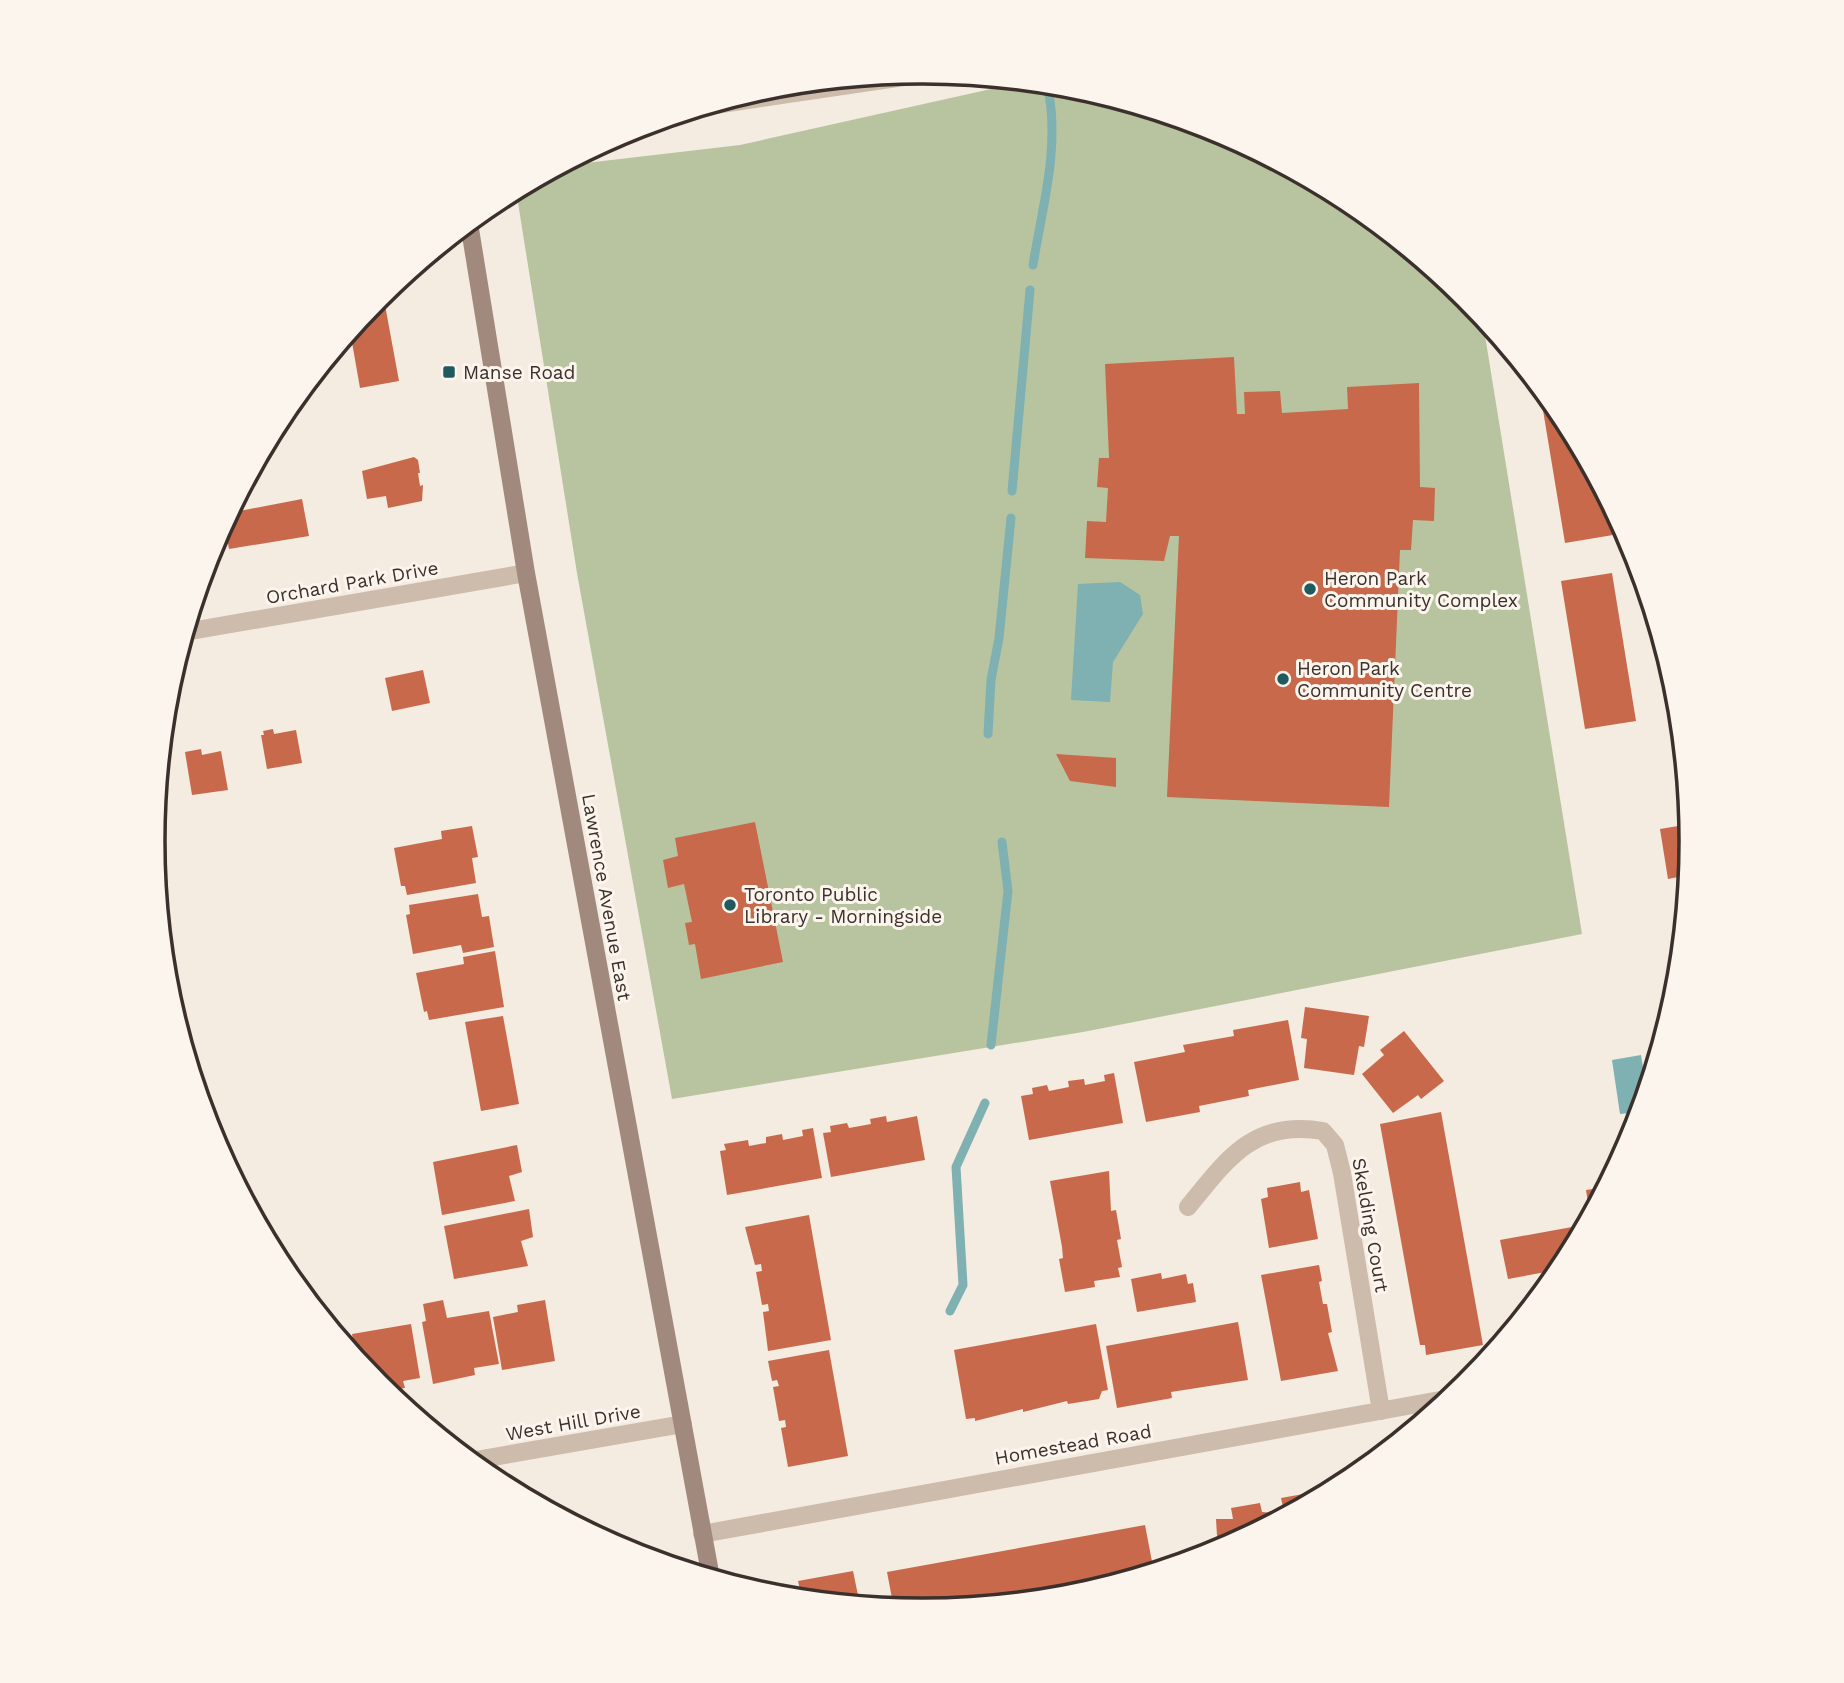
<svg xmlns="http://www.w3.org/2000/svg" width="1844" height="1683" font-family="'Work Sans',sans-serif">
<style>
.green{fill:#b8c4a0}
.water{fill:#7fb0b2}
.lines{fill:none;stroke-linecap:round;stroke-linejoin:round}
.stream{stroke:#7fb0b2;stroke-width:9}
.building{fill:#c8694b}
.minor{stroke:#cdbbac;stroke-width:18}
.tertiary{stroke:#cdbbac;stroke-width:18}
.secondary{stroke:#a18a7d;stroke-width:18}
.poi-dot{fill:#1f5a5e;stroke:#fbf5ee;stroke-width:2.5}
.labels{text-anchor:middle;stroke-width:6;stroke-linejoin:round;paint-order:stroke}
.poi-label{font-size:19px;fill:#3b302b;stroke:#fbf5ee;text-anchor:start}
.street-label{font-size:19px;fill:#3b302b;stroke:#fbf5ee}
.rim{fill:none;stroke:#3b302b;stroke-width:3.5}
</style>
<rect width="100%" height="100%" fill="#f4ebe1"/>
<path class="green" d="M 1023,82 L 1073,87 L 1217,131 L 1350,202 L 1467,297 L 1482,317 L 1582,934 L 1083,1032 L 672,1099 L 577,573 L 516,190 L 560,166 L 740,145 Z"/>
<path class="water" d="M 1120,582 L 1140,595 L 1143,614 L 1113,662 L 1110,702 L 1071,700 L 1078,584 Z
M 1641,1055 L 1647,1092 L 1639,1117 L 1630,1118 L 1629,1113 L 1620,1114 L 1612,1060 Z"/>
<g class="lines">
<path class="stream" d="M 1033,265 C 1042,208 1059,152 1049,94
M 1012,491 L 1030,290
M 988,734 L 991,680 L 999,638 L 1011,518
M 991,1045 L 1008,891 L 1002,842
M 950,1311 L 963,1285 L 956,1167 L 985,1103"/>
</g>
<path class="building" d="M 385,305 L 399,381 L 360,388 L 350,331 L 369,308 Z
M 1234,357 L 1237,414 L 1245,414 L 1244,392 L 1280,391 L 1282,413 L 1348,409 L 1347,387 L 1419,383 L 1420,487 L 1435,488 L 1434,521 L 1413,520 L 1411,550 L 1400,550 L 1389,807 L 1167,797 L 1179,536 L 1170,536 L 1164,561 L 1085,558 L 1087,521 L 1106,522 L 1108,488 L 1097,487 L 1099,458 L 1109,458 L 1105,364 Z
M 1539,386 L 1562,414 L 1625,533 L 1565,543 Z
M 414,457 L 418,460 L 420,473 L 418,473 L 420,486 L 423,485 L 422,501 L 388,508 L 386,496 L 367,499 L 362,471 Z
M 302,499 L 309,536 L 229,549 L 224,522 L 229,513 Z
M 1612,573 L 1636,721 L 1585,729 L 1561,581 Z
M 423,670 L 430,703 L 392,711 L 385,678 Z
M 273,729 L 274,734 L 296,730 L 302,763 L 267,769 L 261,735 L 264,735 L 263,731 Z
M 201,749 L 202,755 L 221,751 L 228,790 L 192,795 L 185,752 Z
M 1056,754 L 1116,758 L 1116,787 L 1070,781 Z
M 755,822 L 783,962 L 701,979 L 695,944 L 689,945 L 685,923 L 692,922 L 684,884 L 668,888 L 663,860 L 678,856 L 675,838 Z
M 1690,824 L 1688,875 L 1668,879 L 1660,829 Z
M 472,826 L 478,857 L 472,858 L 476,883 L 407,895 L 405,886 L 401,886 L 394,848 L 442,839 L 441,831 Z
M 478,894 L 482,917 L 489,916 L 494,947 L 463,953 L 461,945 L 413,954 L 406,915 L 410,914 L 409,905 Z
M 495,951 L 504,1007 L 429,1020 L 427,1011 L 424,1012 L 416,973 L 464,964 L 463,957 Z
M 1305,1007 L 1369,1016 L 1364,1047 L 1359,1046 L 1354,1075 L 1304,1068 L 1307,1039 L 1301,1038 Z
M 503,1016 L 519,1104 L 481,1111 L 465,1022 Z
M 1288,1020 L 1299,1080 L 1248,1090 L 1249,1096 L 1199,1106 L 1200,1112 L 1146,1122 L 1134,1062 L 1185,1052 L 1183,1045 L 1234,1036 L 1233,1030 Z
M 1404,1031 L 1444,1081 L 1421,1099 L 1418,1095 L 1393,1113 L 1362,1074 L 1384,1055 L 1380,1050 Z
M 1114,1073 L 1123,1123 L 1029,1140 L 1021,1096 L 1033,1094 L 1032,1088 L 1047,1085 L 1049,1091 L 1069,1087 L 1068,1081 L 1084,1079 L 1085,1085 L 1105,1081 L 1104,1075 Z
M 1441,1112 L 1483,1345 L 1426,1355 L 1425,1345 L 1420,1345 L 1414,1313 L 1380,1124 Z
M 886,1116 L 887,1122 L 917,1116 L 925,1160 L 831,1177 L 823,1133 L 831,1132 L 830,1126 L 847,1123 L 849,1128 L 871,1124 L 870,1119 Z
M 813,1128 L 822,1178 L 727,1195 L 720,1151 L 726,1150 L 724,1144 L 748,1140 L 749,1146 L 766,1143 L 766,1137 L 782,1134 L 783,1140 L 803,1136 L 802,1130 Z
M 517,1145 L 522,1172 L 509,1176 L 515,1201 L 442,1215 L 433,1162 Z
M 1109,1171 L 1111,1211 L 1116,1210 L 1121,1239 L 1117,1240 L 1122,1267 L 1118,1268 L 1120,1277 L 1094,1281 L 1095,1287 L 1065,1292 L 1059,1259 L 1063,1258 L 1062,1247 L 1050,1181 Z
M 1300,1182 L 1301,1192 L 1309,1190 L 1318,1239 L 1269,1248 L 1261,1199 L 1268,1197 L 1267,1188 Z
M 1606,1187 L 1592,1213 L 1590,1216 L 1586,1190 Z
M 529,1209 L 533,1237 L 521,1241 L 528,1266 L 454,1279 L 444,1226 Z
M 809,1215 L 831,1340 L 768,1351 L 763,1312 L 769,1311 L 768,1304 L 762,1305 L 756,1272 L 762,1271 L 761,1264 L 755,1265 L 745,1227 Z
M 1572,1227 L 1575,1245 L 1562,1269 L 1508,1279 L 1500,1240 Z
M 1319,1265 L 1322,1281 L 1319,1282 L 1323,1304 L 1327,1304 L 1332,1332 L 1328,1333 L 1338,1371 L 1281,1381 L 1261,1275 Z
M 1161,1273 L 1162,1279 L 1186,1274 L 1188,1284 L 1193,1283 L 1196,1302 L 1137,1312 L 1131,1279 Z
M 443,1300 L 447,1318 L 489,1311 L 499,1364 L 474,1368 L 475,1375 L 433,1384 L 422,1322 L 426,1321 L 423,1304 Z
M 545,1300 L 555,1361 L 502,1370 L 493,1317 L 518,1312 L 517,1305 Z
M 1238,1322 L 1248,1380 L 1171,1392 L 1172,1398 L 1117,1408 L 1106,1346 Z
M 411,1324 L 420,1378 L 403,1381 L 405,1388 L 385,1391 L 357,1360 L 352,1334 Z
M 1096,1324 L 1108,1390 L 1102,1391 L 1099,1399 L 1068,1404 L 1067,1401 L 1023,1412 L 1023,1409 L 975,1421 L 975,1418 L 966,1419 L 954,1350 Z
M 829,1350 L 848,1456 L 788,1467 L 781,1428 L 786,1427 L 785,1420 L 779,1421 L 773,1387 L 779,1386 L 777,1380 L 772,1381 L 768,1361 Z
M 1309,1493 L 1311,1502 L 1218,1552 L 1216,1519 L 1233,1519 L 1231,1508 L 1260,1503 L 1262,1512 L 1277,1513 L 1277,1509 L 1283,1507 L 1281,1498 Z
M 1145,1525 L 1154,1572 L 1109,1585 L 1019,1602 L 922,1611 L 894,1609 L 887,1572 Z
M 853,1571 L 860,1605 L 802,1599 L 798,1581 Z"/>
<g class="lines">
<path class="minor" d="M 185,632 L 526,573
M 1188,1207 C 1227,1159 1254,1119 1323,1131 L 1335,1145 L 1342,1173 L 1381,1411
M 470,1461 L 683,1424
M 702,1534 L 1451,1398"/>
<path class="tertiary" d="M 708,106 L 931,73"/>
<path class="secondary" d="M 469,223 L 526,573 L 711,1578"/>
</g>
<g class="poi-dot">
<rect x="442" y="365" width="14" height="14" rx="3.5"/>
<circle cx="1310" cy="589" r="7"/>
<circle cx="1283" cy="679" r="7"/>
<circle cx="730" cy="905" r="7"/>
</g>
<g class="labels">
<g class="poi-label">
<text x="463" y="379">Manse Road</text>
<text x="1324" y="585">Heron Park<tspan x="1324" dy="22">Community Complex</tspan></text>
<text x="1297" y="675">Heron Park<tspan x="1297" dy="22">Community Centre</tspan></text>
<text x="744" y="901">Toronto Public<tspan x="744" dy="22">Library - Morningside</tspan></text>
</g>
<g class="street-label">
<text transform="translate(352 582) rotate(-10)" y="7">Orchard Park Drive</text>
<text transform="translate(607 897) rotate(80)" y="7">Lawrence Avenue East</text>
<text transform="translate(1371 1225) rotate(80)" y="7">Skelding Court</text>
<text transform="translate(573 1422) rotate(-10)" y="7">West Hill Drive</text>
<text transform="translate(1073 1444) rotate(-10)" y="7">Homestead Road</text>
</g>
</g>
<path d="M0 0H1844V1683H0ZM165 841a757 757 0 1 1 1514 0a757 757 0 1 1-1514 0Z" fill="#fbf5ee" fill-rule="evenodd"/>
<path class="rim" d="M165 841a757 757 0 1 1 1514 0a757 757 0 1 1-1514 0Z"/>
</svg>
